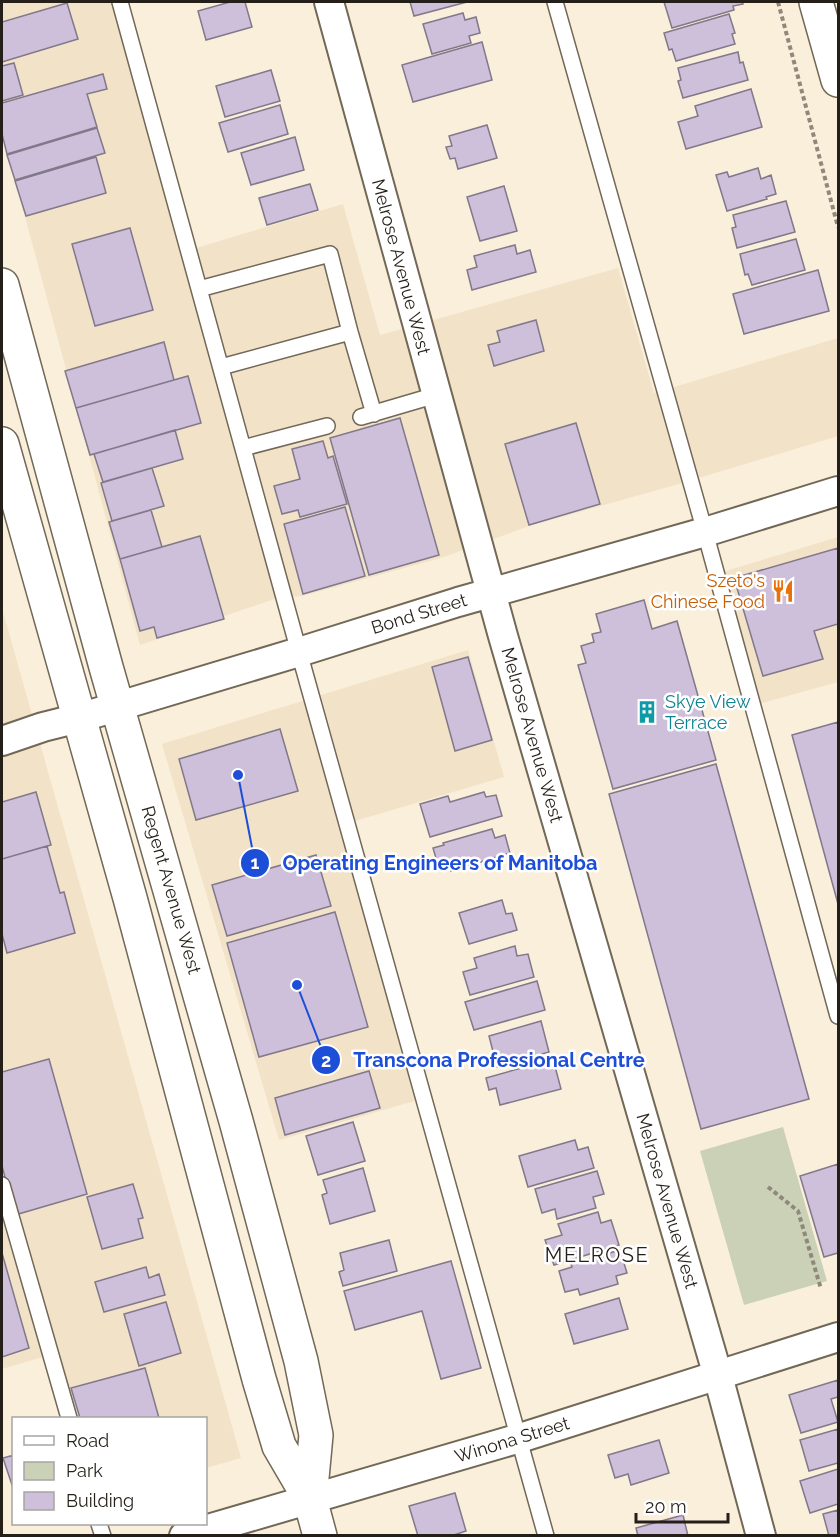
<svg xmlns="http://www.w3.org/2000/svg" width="840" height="1537" font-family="Raleway,sans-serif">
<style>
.built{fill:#f2e2c8}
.green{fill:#cad1b7}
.building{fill:#cebfda;stroke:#817889;stroke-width:1.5}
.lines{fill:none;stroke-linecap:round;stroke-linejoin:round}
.service-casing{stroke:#726857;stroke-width:18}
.minor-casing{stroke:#726857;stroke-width:32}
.tertiary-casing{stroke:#726857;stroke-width:36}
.secondary-casing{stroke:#726857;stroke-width:36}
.path{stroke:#90887a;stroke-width:4;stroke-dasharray:4.5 3;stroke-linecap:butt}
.service{stroke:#fff;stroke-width:15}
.minor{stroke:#fff;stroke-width:28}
.tertiary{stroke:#fff;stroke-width:33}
.secondary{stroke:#fff;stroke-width:33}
.labels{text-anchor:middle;stroke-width:5;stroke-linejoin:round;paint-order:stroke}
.street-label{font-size:18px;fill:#241f18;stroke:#fff}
.food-label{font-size:18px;fill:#c56008;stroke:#fff;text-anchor:end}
.culture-label{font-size:18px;fill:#0d838f;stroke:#fff;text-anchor:start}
.neighbourhood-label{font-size:20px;letter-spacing:1.5px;fill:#241f18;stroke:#fff}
.leader{fill:none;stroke:#1d4ed8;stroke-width:2}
.callout-dot{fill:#1d4ed8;stroke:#fff;stroke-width:2}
.mark-label{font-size:18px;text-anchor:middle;font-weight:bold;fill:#fff}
.callout-label{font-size:20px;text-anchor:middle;font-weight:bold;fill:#1d4ed8;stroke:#fff;stroke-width:5;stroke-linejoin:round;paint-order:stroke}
</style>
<rect width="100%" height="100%" fill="#faefdb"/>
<path class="built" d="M 2,2 L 113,2 L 183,252 L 343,204 L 380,335 L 618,268 L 654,393 L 838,338 L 838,436 L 679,484 L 529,526 L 441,558 L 302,596 L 277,598 L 140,645 L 2,131 Z
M 838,537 L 838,682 L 755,705 L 719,573 Z
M 2,608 L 241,1458 L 206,1468 L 206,1418 L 68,1418 L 46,1356 L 2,1369 Z
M 468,650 L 504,777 L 355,821 L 321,695 Z
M 309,699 L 418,1100 L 279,1140 L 162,744 Z"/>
<path class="green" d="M 783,1127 L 827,1281 L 744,1305 L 700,1151 Z"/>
<path class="building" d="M 230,2 L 245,2 L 252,27 L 206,40 L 198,11 Z
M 410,2 L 467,2 L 414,16 Z
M 664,2 L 742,2 L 743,4 L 733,6 L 734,10 L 672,28 Z
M 67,3 L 78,39 L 2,62 L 2,22 Z
M 463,13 L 465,20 L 476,17 L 480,33 L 469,36 L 471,43 L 432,54 L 423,24 Z
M 729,14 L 735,33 L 732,34 L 735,44 L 676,61 L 672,49 L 669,50 L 664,33 Z
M 482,42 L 492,80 L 413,102 L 402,65 Z
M 738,52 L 740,63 L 743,62 L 748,80 L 683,98 L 678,81 L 681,80 L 678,68 Z
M 14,63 L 23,95 L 2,101 L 2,66 Z
M 271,70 L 280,101 L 225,117 L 216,86 Z
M 103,74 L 107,89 L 87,94 L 97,127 L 7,154 L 2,134 L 2,103 Z
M 751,89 L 762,127 L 686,149 L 678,122 L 698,116 L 695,106 Z
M 280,105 L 288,134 L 228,152 L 219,123 Z
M 487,125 L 497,158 L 458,169 L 455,158 L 450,159 L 446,147 L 452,146 L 449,136 Z
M 97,128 L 105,153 L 15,180 L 7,155 Z
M 295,137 L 304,170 L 251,185 L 241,153 Z
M 96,157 L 106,193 L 26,216 L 15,181 Z
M 758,168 L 761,179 L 771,175 L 776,194 L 766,197 L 767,199 L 727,211 L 716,175 L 727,172 L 729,177 Z
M 310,184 L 318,210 L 267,225 L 259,198 Z
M 504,186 L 517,231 L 480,241 L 467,197 Z
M 786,201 L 795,232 L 737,248 L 732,228 L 736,227 L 733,215 Z
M 130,228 L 153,310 L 95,326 L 72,244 Z
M 796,239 L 805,270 L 752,285 L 748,274 L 745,275 L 740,254 Z
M 515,245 L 517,254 L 530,250 L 536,272 L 472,290 L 467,270 L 477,267 L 474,256 Z
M 818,270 L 829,311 L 744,334 L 733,294 Z
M 536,320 L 544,351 L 494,366 L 488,345 L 500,342 L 497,331 Z
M 164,342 L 174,380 L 76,408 L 65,371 Z
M 188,376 L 201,423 L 90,455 L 76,408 Z
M 400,418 L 439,555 L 369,575 L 330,438 Z
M 576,423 L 600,504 L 529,525 L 505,444 Z
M 175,430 L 183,459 L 103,482 L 94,454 Z
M 323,441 L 328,458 L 333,456 L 347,504 L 300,517 L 298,510 L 282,514 L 274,486 L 300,479 L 292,449 Z
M 152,468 L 164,506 L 112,521 L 101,483 Z
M 345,507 L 365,576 L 303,594 L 284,524 Z
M 151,510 L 162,547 L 120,559 L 109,522 Z
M 200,536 L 224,619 L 157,638 L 154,627 L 140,631 L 120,559 Z
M 838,548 L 838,624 L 814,631 L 823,659 L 763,676 L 734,578 Z
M 644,600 L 652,629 L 677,621 L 716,760 L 613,789 L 578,665 L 586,663 L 581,646 L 594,642 L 592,634 L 601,632 L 596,614 Z
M 468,657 L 492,740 L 455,751 L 432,667 Z
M 838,722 L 838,904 L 792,735 Z
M 280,729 L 298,791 L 196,820 L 179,759 Z
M 716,764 L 809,1099 L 701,1129 L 609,794 Z
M 36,792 L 51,845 L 2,859 L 2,802 Z
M 484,792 L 486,797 L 496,795 L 502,816 L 430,837 L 420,804 L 448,796 L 450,802 Z
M 492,829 L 495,838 L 505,835 L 510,853 L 451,871 L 448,862 L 438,865 L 433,848 L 444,845 L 443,843 Z
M 47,846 L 60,893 L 64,892 L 75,933 L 7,953 L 2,934 L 2,859 Z
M 316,855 L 331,906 L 227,936 L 212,885 Z
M 502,900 L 506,914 L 512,913 L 517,930 L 469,944 L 459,913 Z
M 335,912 L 368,1027 L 259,1057 L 227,943 Z
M 515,946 L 517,956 L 528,954 L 534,977 L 470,995 L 463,972 L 477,968 L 474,958 Z
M 537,981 L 545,1010 L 474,1030 L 465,1002 Z
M 541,1021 L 549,1052 L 497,1067 L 489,1036 Z
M 49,1059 L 87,1194 L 15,1215 L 2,1166 L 2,1072 Z
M 553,1059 L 561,1089 L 500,1105 L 496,1088 L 489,1090 L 486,1078 Z
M 369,1071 L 380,1108 L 285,1135 L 275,1098 Z
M 353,1122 L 365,1161 L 318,1175 L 306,1136 Z
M 575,1140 L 578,1150 L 588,1147 L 594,1168 L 528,1187 L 519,1156 Z
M 838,1164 L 838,1253 L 824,1257 L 800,1176 Z
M 363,1168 L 375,1211 L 330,1224 L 322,1195 L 327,1193 L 323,1180 Z
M 597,1171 L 604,1194 L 593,1197 L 596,1208 L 557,1219 L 555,1209 L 542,1213 L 535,1189 Z
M 133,1184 L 143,1218 L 138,1219 L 143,1238 L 102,1249 L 87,1197 Z
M 598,1212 L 601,1223 L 611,1220 L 619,1245 L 554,1265 L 545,1240 L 562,1235 L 558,1224 Z
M 389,1240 L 397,1271 L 343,1286 L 339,1272 L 344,1270 L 340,1253 Z
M 620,1250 L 627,1273 L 616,1276 L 618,1284 L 580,1295 L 578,1289 L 565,1292 L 559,1271 L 572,1267 L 571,1264 Z
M 2,1253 L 29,1348 L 2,1357 Z
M 451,1261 L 481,1368 L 441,1379 L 422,1311 L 355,1330 L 344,1291 Z
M 146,1267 L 149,1278 L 159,1274 L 165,1295 L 104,1312 L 95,1282 Z
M 619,1298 L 628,1329 L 574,1344 L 565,1314 Z
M 166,1302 L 181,1353 L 139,1366 L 124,1314 Z
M 145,1368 L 159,1418 L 80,1418 L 71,1388 Z
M 838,1380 L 838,1397 L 831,1399 L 838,1422 L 801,1433 L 789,1395 Z
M 838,1429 L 838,1463 L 809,1471 L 800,1440 Z
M 659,1440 L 669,1473 L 631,1485 L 628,1474 L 615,1478 L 608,1455 Z
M 14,1455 L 14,1491 L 3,1458 Z
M 838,1469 L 838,1504 L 810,1513 L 800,1481 Z
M 455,1493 L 466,1531 L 451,1536 L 418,1536 L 409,1506 Z
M 838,1510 L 838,1536 L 829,1536 L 823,1514 Z
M 683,1515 L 688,1536 L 638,1536 L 636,1528 Z"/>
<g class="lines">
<g class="service-casing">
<path id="service" d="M 120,2 L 299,652 L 546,1536
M 555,2 L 705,532 L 838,1016
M 199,289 L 330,254 L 350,332 L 374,414
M 221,367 L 350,332
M 361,417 L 436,395
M 243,448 L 327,426
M 2,1185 L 69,1418
M 99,1524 L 103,1536"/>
</g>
<g class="minor-casing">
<path id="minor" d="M 329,2 L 503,636 L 718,1376 L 761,1536
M 2,741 L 43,727 L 79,718 L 299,652 L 458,602 L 705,532 L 838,491
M 184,1536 L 520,1438 L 838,1337"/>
</g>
<g class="tertiary-casing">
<path id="tertiary" d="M 816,2 L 838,80"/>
</g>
<g class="secondary-casing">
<path id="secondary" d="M 2,285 L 106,667 L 236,1121 L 301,1361 L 316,1435 L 310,1499
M 2,444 L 130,898 L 259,1379 L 279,1446 L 310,1499 L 320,1536"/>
</g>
<path class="path" d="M 778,2 L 838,227
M 768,1187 L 798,1211 L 821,1289"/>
<use href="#service" class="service"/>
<use href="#minor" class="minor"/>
<use href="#tertiary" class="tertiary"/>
<use href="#secondary" class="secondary"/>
</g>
<defs>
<g id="restaurant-bare" transform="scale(1.8)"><path d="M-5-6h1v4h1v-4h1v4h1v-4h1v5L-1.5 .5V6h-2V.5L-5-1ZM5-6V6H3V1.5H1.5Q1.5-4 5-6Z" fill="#e8710a" stroke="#fff" stroke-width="2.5" paint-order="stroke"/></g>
<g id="building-bare" transform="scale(1.8)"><path d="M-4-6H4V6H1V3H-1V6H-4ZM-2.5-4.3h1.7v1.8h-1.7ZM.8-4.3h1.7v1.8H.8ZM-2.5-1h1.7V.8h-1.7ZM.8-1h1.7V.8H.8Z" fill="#0f9aa8" stroke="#fff" stroke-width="2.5" paint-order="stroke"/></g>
</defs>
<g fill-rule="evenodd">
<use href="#restaurant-bare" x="783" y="591"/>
<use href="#building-bare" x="647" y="712"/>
</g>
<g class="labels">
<g class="street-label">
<text transform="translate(401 267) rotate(75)" y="6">Melrose Avenue West</text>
<text transform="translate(419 614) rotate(-17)" y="6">Bond Street</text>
<text transform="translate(532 735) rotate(74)" y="6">Melrose Avenue West</text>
<text transform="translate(171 890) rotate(74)" y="6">Regent Avenue West</text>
<text transform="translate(667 1201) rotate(74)" y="6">Melrose Avenue West</text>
<text transform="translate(512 1440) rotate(-17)" y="6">Winona Street</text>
</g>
<g class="food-label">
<text x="765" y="587">Szeto's<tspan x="765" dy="21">Chinese Food</tspan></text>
</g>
<g class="culture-label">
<text x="665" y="708">Skye View<tspan x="665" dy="21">Terrace</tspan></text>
</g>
<g class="neighbourhood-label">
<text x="597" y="1262">MELROSE</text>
</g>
</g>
<path class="leader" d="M238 775L255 863M297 985L326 1060"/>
<g class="callout-dot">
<circle cx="238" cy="775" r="6"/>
<circle cx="297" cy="985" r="6"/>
<circle cx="255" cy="863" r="15"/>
<circle cx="326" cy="1060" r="15"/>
</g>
<g class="mark-label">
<text x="255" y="869">1</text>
<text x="326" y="1067">2</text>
</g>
<g class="callout-label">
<text x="440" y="870">Operating Engineers of Manitoba</text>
<text x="499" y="1067">Transcona Professional Centre</text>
</g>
<rect width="840" height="1537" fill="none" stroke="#241f18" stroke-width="6"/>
<rect x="12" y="1417" width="195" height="108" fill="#ffffff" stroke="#a7a5a3" stroke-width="1.5"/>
<rect x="24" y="1436" width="30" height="9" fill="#ffffff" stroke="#a7a5a3" stroke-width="1.5"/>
<text x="66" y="1447" font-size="18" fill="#241f18">Road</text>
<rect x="24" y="1462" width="30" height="18" fill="#cad1b7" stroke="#a7a5a3" stroke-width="1.5"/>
<text x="66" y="1477" font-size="18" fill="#241f18">Park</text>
<rect x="24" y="1492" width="30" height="18" fill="#cebfda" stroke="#a7a5a3" stroke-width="1.5"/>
<text x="66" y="1507" font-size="18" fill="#241f18">Building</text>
<path d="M636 1513v9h92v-9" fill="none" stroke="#241f18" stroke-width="3"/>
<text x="645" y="1513" font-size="18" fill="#241f18" stroke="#ffffff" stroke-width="4.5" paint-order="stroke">20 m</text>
</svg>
